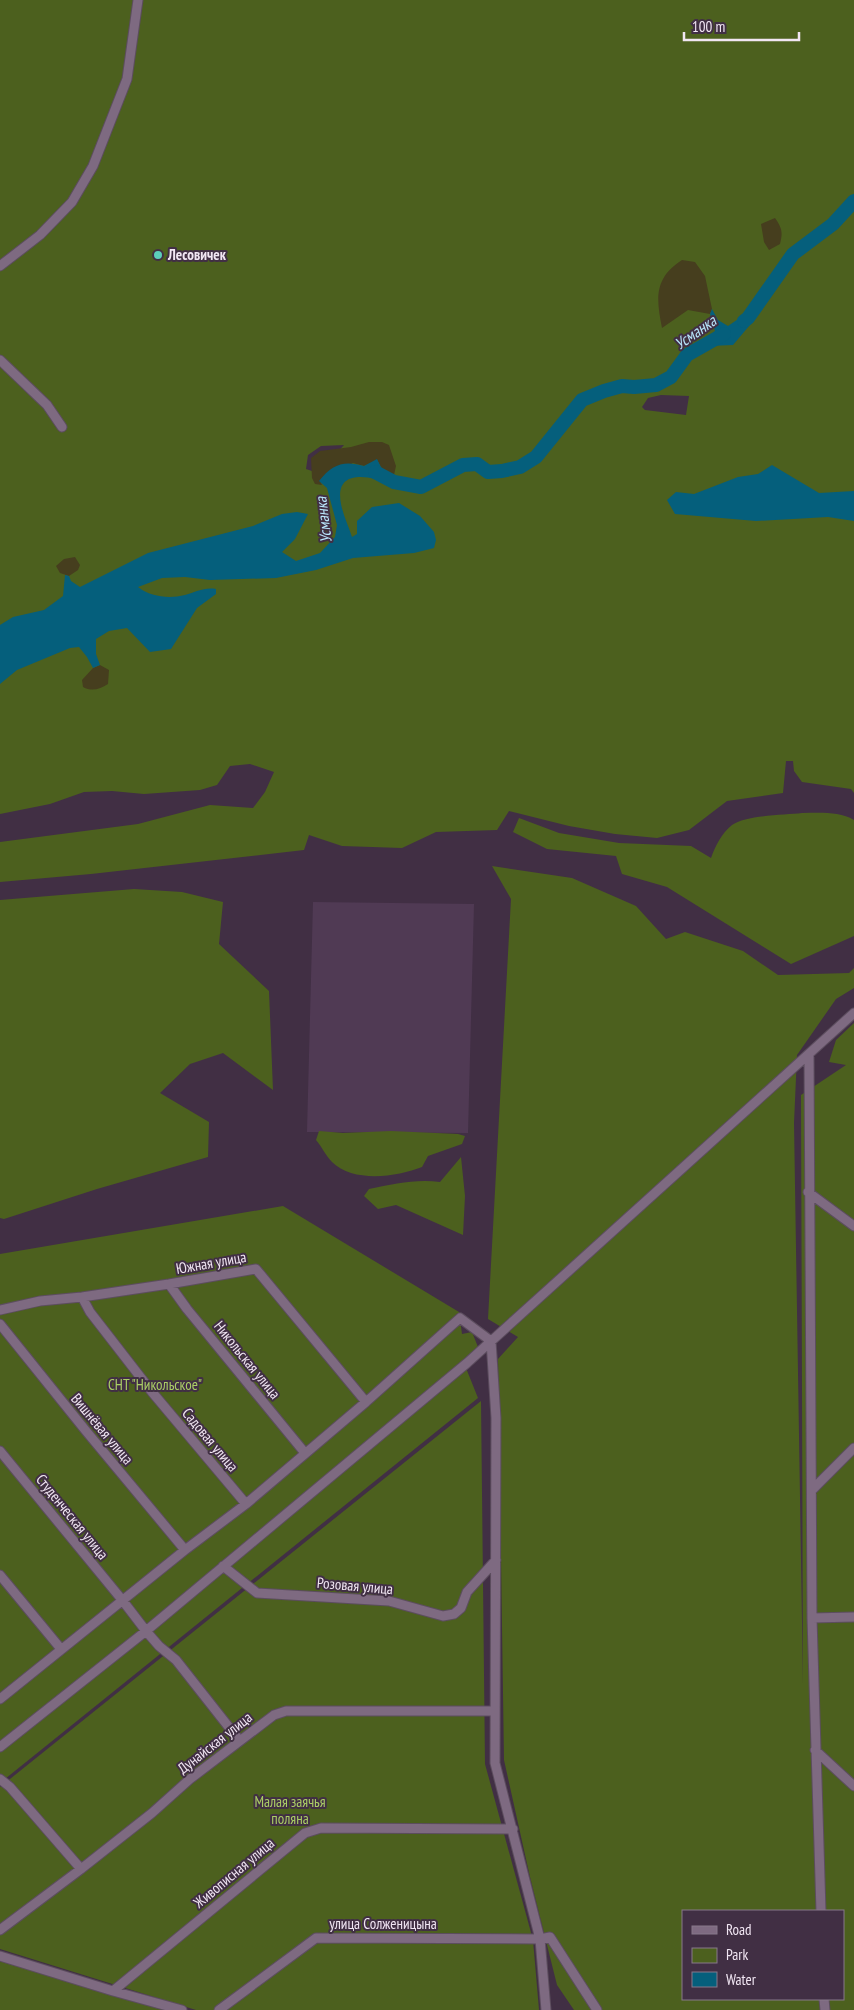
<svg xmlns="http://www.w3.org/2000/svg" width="854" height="2010" font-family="'PT Sans Narrow',sans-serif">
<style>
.built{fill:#503a54}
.green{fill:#4c601e;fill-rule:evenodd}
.sand{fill:#463e1e}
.water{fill:#055f7c}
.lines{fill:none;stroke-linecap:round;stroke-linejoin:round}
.river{stroke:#055f7c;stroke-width:14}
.minor-casing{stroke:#5c4d5e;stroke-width:11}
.minor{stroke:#7e6a81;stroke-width:9}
.poi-dot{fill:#5cceba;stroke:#412f44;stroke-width:2}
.labels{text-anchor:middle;stroke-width:4;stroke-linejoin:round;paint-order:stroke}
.poi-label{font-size:15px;font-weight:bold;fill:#f1e6f3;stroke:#412f44;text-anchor:start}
.street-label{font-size:15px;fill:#f1e6f3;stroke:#412f44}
.park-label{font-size:15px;fill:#abce65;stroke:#412f44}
.water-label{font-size:16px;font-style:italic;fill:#b8e6fb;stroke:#412f44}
</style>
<rect width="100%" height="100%" fill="#412f44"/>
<path class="built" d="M 313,902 L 474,904 L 468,1133 L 307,1132 Z"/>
<path class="green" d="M 0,0 L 854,0 L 854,793 L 851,789 L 802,782 L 794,771 L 793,761 L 786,761 L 783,793 L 727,801 L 689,830 L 657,838 L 615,834 L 569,826 L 509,811 L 497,830 L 436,832 L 402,848 L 342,846 L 309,835 L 304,850 L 91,874 L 0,882 L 0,842 L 138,824 L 210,805 L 253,808 L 265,792 L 274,772 L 250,764 L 230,766 L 217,785 L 200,790 L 144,794 L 112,791 L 84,792 L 50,804 L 0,814 ZM 661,395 L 689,396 L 686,415 L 645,410 L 642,407 L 648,398 ZM 344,445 L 327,464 L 312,471 L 306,469 L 308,455 L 321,446 Z
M 802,813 C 819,813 839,811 854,820 L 854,936 L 791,964 L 667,887 L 622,874 L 616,856 L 547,849 L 513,832 L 519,818 L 559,833 L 619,843 L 691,846 L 711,858 C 715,846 722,833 732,825 C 745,815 785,815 802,813 Z
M 492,866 L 572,878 L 636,906 L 666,939 L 685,932 L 743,951 L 778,975 L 849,973 L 854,968 L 854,988 L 836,999 L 797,1055 L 794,1123 L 803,1684 L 801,1095 L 846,1065 L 829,1062 L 836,1040 L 854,1023 L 854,2010 L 574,2010 L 557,1985 L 530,1877 L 504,1760 L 498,1359 L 518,1337 L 488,1319 L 511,899 ZM 683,1911 L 843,1911 L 843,1999 L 683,1999 Z
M 134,889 L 182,892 L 223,902 L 219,944 L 269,991 L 273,1090 L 223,1053 L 190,1064 L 160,1093 L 209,1122 L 208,1157 L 97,1189 L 4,1219 L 0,1218 L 0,900 Z
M 319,1131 L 343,1133 L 391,1131 L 458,1134 L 465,1136 L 462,1144 L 428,1156 L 422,1167 C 397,1177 353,1183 332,1162 C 326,1156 322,1147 316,1140 Z
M 461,1157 L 465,1196 L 463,1235 L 396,1205 L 378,1209 L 364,1196 L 369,1189 C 394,1184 415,1179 440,1182 Z
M 283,1206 L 459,1312 L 462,1334 L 472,1332 L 478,1347 L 464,1363 L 478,1398 L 0,1783 L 0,1254 Z
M 481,1401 L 485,1764 L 533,1940 L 539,2010 L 196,2010 L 0,1949 L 0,1787 Z
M 0,1956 L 172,2010 L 0,2010 Z"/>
<path class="sand" d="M 775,218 C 782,228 783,232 780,244 L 769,250 L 764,242 L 761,224 Z
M 682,260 L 695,262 L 705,276 L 712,309 L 710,314 L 688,310 L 662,328 C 656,298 654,278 682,260 Z
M 369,442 L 382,442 L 389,445 L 396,466 L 394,475 L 392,476 L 382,469 L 377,460 L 364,466 L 353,463 L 320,481 L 322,485 L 315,484 L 312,478 L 311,458 L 320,451 L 351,447 Z
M 75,557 L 80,565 L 78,570 L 69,576 L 60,573 L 56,566 L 64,559 Z
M 100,665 L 109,670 L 108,684 C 100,689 92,692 83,687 L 82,680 L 93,668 Z"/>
<path class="water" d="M 752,307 L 759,310 L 755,319 L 733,345 L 709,346 L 708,339 L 715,331 L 710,314 L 712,309 L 718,320 L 728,326 L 744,315 Z
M 377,459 L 382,469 L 392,476 L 390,483 C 369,476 334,468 341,504 C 343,515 349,527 352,537 L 357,534 L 357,521 L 372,507 L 399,503 L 420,516 L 434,532 L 436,540 L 434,548 L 414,553 L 353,558 L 316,570 L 276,578 L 210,580 L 185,577 L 162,578 L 138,587 C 151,597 169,599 185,595 C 196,592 204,587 216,589 L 216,594 L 197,608 L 171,649 L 150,652 L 127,628 L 109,631 L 96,639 L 96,654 L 100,665 L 93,668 L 87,657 L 79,647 L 70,648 L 17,670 L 0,684 L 0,625 L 13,617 L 44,610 L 63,596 L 65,575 L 69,576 L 71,581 L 80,587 L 148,553 L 253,526 L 282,514 L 297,512 L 308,514 L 295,539 L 282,552 L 296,561 L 320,553 L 335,537 L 337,525 L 327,488 L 319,481 C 332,464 344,460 364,466 Z
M 772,465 L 819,493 L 854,491 L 854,521 L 828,517 L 756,521 L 675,514 L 667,500 L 676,492 L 694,494 L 738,477 L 758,474 Z"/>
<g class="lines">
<path class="river" d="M 744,321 L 748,318 L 793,254 L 833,224 L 854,201
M 375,472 L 394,482 L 421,487 L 463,465 L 477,464 L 488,472 L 502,471 L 520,467 L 536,457 L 582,400 L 604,391 L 622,386 L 634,387 L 656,385 L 671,377 L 687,355 L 724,334"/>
<g class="minor-casing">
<path id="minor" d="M 0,266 L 40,235 L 72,202 L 93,166 L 127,79 L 138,0
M 0,360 L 47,405 L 62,427
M 809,1055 L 812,1618 L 821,1911
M 808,1192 L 854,1226
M 169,1284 L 187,1309 L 305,1453
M 82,1297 L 90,1312 L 152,1392 L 246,1504
M 0,1310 L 40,1301 L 82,1297 L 169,1284 L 256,1269 L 366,1402
M 0,1324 L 86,1431 L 185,1550
M 0,1451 L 123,1601 L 146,1631 L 159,1646 L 176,1660 L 239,1740
M 812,1490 L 854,1448
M 223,1566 L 257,1593 L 389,1601 L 443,1616 L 454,1614 L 461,1608 L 467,1592 L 496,1560
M 0,1575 L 61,1649
M 812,1618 L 854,1617
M 0,1699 L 185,1550 L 246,1504 L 366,1402 L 460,1318 L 491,1341 L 496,1418 L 495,1763 L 540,1939 L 546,2010
M 0,1747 L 146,1631 L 467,1363 L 854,1013
M 815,1750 L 854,1786
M 0,1779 L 10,1787 L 81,1869
M 0,1930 L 81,1869 L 152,1813 L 190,1779 L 274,1715 L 286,1711 L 494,1711
M 0,1956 L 113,1991 L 182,2010
M 113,1991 L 305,1833 L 321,1828 L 513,1829
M 824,1999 L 825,2010
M 219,2010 L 316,1938 L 540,1939 L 550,1937 L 597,2010"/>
</g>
<use href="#minor" class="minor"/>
</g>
<circle class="poi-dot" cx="158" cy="255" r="5"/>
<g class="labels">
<g class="poi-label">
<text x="168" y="260">Лесовичек</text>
</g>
<g class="street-label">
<text transform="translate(211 1263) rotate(-10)" y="5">Южная улица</text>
<text transform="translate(247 1360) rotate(51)" y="5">Никольская улица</text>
<text transform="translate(102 1429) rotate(50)" y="5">Вишнёвая улица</text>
<text transform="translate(210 1440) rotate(50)" y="5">Садовая улица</text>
<text transform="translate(72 1517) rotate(51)" y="5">Студенческая улица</text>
<text transform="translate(355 1586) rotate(5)" y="5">Розовая улица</text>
<text transform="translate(215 1743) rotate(-38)" y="5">Дунайская улица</text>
<text transform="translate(234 1873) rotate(-40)" y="5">Живописная улица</text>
<text x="383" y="1929">улица Солженицына</text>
</g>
<g class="park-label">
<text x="155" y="1390">СНТ "Никольское"</text>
<text x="290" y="1807">Малая заячья<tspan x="290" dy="17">поляна</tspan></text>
</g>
<g class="water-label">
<text transform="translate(695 332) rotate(-35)" y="6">Усманка</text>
<text transform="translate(323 520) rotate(-97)" y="6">Усманка</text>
</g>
</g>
<rect x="682" y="1910" width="162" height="90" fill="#412f44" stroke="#87788a"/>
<rect x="692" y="1926" width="25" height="8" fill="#7e6a81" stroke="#87788a"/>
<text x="726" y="1935" font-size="15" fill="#f1e6f3">Road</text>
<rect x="692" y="1948" width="25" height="15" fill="#4c601e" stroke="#87788a"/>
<text x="726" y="1960" font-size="15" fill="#f1e6f3">Park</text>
<rect x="692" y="1972" width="25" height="15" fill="#055f7c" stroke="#87788a"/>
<text x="726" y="1985" font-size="15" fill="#f1e6f3">Water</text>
<path d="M684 32v8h115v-8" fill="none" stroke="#f1e6f3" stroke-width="2.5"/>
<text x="692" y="32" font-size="15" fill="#f1e6f3" stroke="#412f44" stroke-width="4" paint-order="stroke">100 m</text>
</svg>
